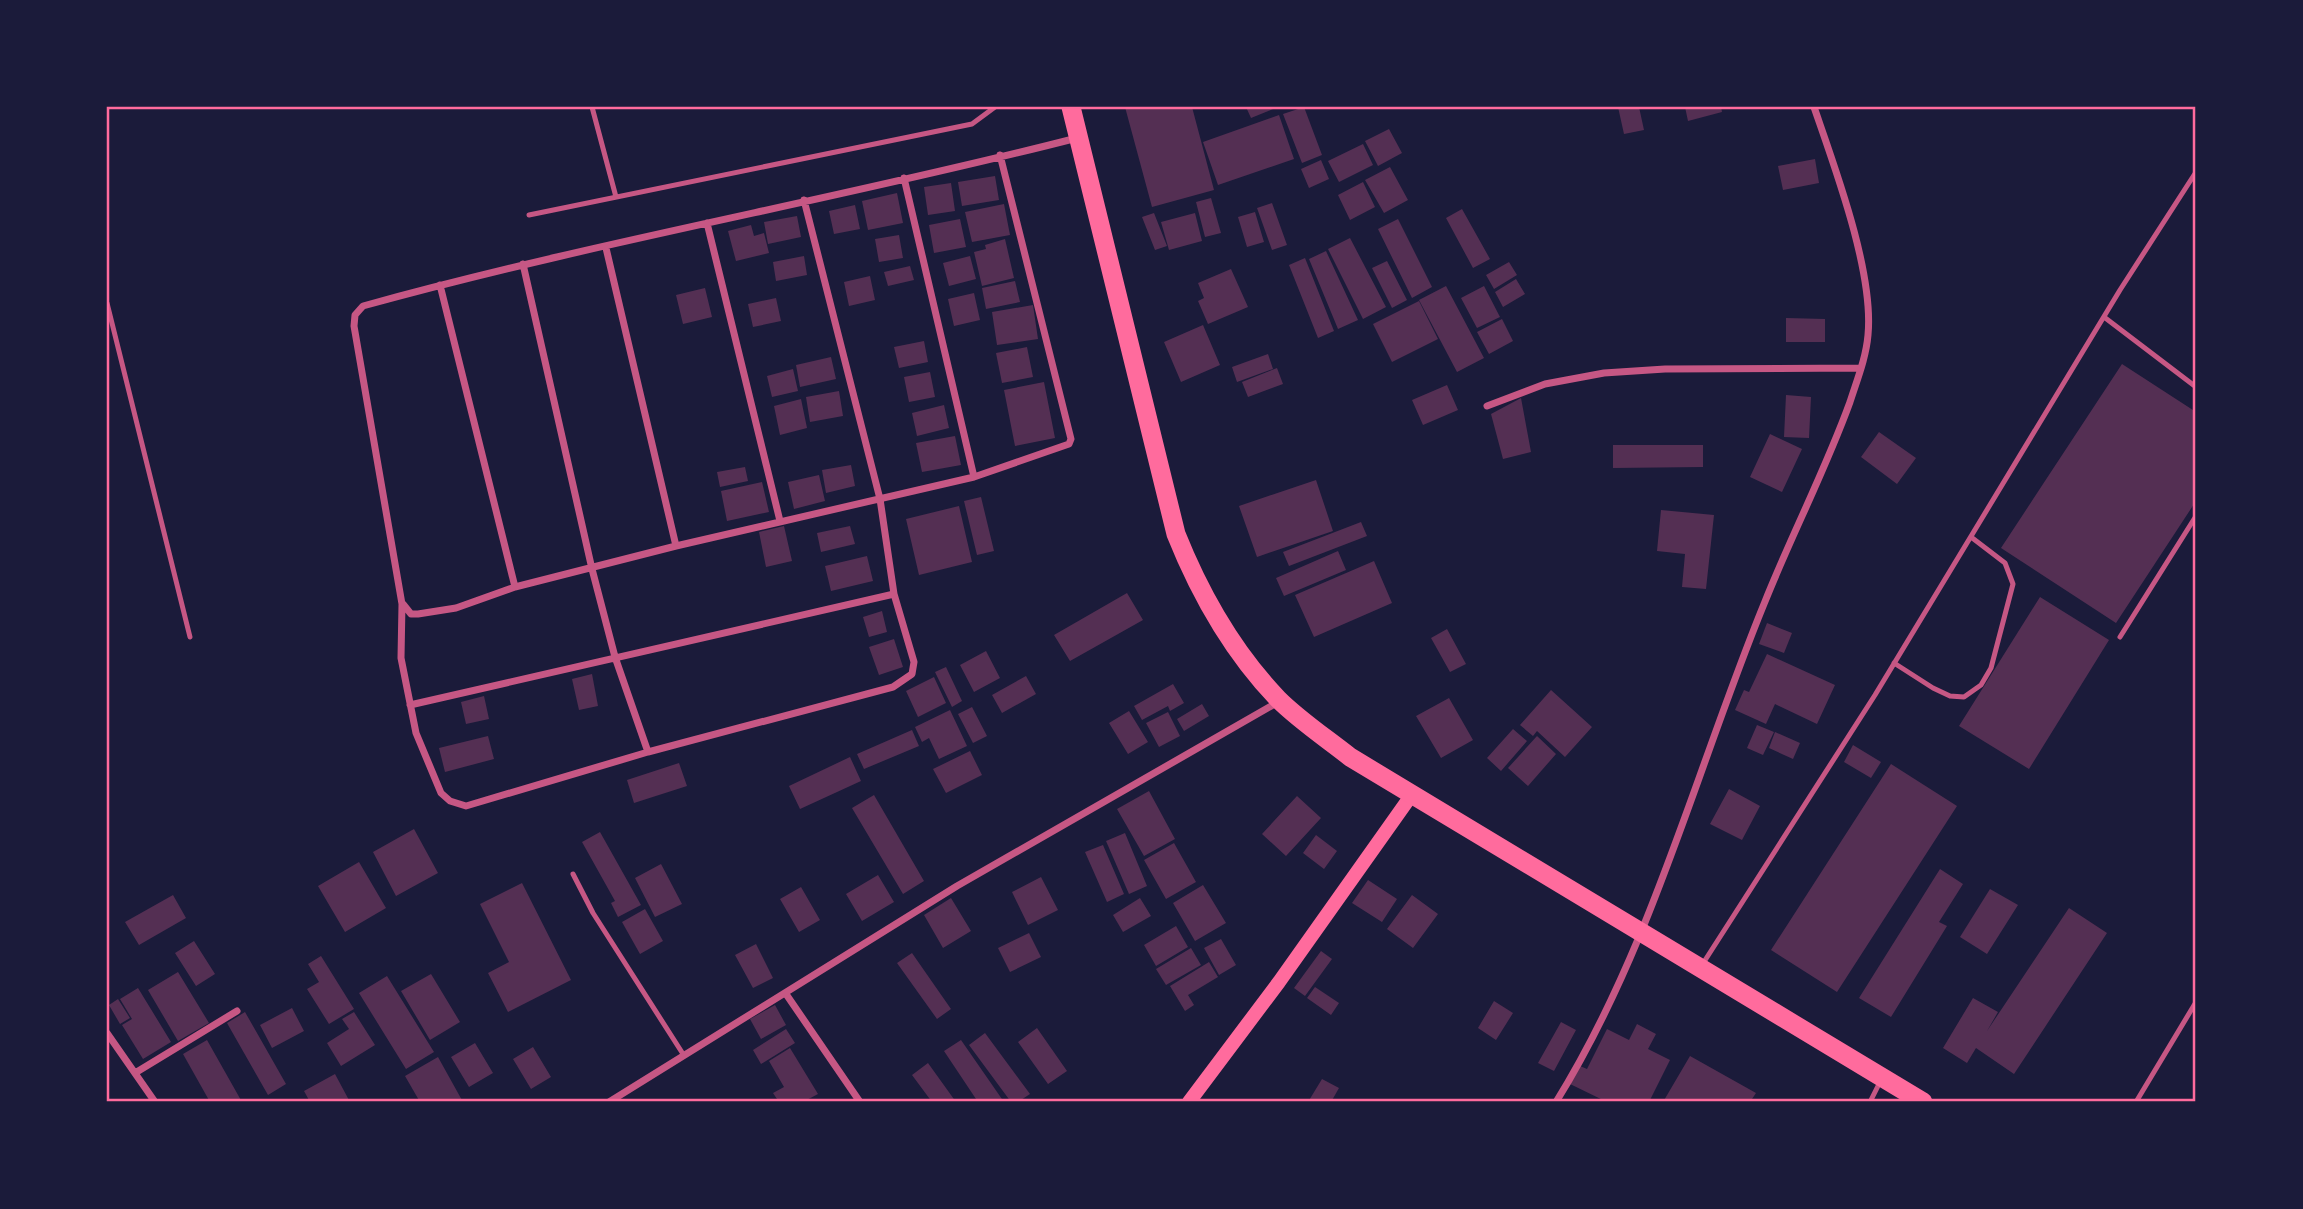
<svg xmlns="http://www.w3.org/2000/svg" width="2303" height="1209" font-family="Jost,sans-serif">
<style>
.building{fill:#542f53}
.lines{fill:none;stroke-linecap:round;stroke-linejoin:round}
.service{stroke:#c65784;stroke-width:5}
.minor{stroke:#c65784;stroke-width:7}
.secondary{stroke:#ff6b9d;stroke-width:14}
.trunk{stroke:#ff6b9d;stroke-width:19}
.neatline{fill:none;stroke:#ff6b9d;stroke-width:2.5}
</style>
<rect width="100%" height="100%" fill="#1b1b3a"/>
<path class="building" d="M 1125,107 L 1192,107 L 1214,190 L 1152,207 Z
M 1246,107 L 1278,107 L 1251,118 Z
M 1304,107 L 1322,155 L 1302,163 L 1283,114 Z
M 1618,107 L 1639,107 L 1644,130 L 1624,134 Z
M 1685,107 L 1721,107 L 1722,112 L 1688,121 Z
M 1279,115 L 1294,159 L 1218,185 L 1203,142 Z
M 1389,129 L 1402,153 L 1378,166 L 1365,141 Z
M 1363,144 L 1373,165 L 1339,182 L 1328,161 Z
M 1815,159 L 1819,183 L 1783,190 L 1778,166 Z
M 1321,160 L 1329,179 L 1309,188 L 1301,169 Z
M 1390,167 L 1408,200 L 1384,213 L 1365,180 Z
M 995,176 L 999,200 L 962,206 L 958,182 Z
M 1363,182 L 1375,207 L 1350,220 L 1338,195 Z
M 951,183 L 955,211 L 928,215 L 924,187 Z
M 897,193 L 903,223 L 868,230 L 862,201 Z
M 1211,198 L 1221,233 L 1205,237 L 1196,202 Z
M 1272,203 L 1287,245 L 1272,250 L 1257,208 Z
M 1004,204 L 1010,235 L 972,242 L 965,212 Z
M 855,205 L 860,229 L 834,234 L 829,211 Z
M 1462,209 L 1490,259 L 1473,268 L 1446,218 Z
M 1255,212 L 1264,242 L 1247,247 L 1238,217 Z
M 1154,213 L 1167,246 L 1155,250 L 1142,217 Z
M 1195,213 L 1202,241 L 1169,250 L 1161,222 Z
M 797,216 L 801,237 L 768,244 L 764,222 Z
M 960,219 L 966,247 L 934,253 L 929,225 Z
M 1398,219 L 1432,287 L 1412,298 L 1378,229 Z
M 751,225 L 754,236 L 764,233 L 769,253 L 736,261 L 728,231 Z
M 899,235 L 903,258 L 879,262 L 875,239 Z
M 1350,238 L 1386,307 L 1363,319 L 1328,249 Z
M 1005,239 L 1014,278 L 982,286 L 974,252 L 986,249 L 985,245 Z
M 1326,251 L 1358,320 L 1338,329 L 1309,259 Z
M 804,256 L 807,275 L 776,281 L 773,262 Z
M 970,256 L 976,279 L 949,286 L 943,263 Z
M 1305,258 L 1334,331 L 1318,338 L 1289,265 Z
M 1387,261 L 1407,300 L 1392,308 L 1372,268 Z
M 1509,262 L 1517,275 L 1494,289 L 1486,275 Z
M 910,266 L 914,280 L 888,286 L 884,272 Z
M 1231,269 L 1248,307 L 1208,324 L 1198,301 L 1204,298 L 1198,283 Z
M 870,276 L 875,300 L 849,306 L 844,282 Z
M 1516,279 L 1525,294 L 1503,307 L 1495,292 Z
M 1015,281 L 1020,302 L 986,309 L 982,288 Z
M 1446,286 L 1484,358 L 1457,372 L 1419,300 Z
M 1484,286 L 1500,317 L 1477,328 L 1461,298 Z
M 705,288 L 712,317 L 683,324 L 676,295 Z
M 974,293 L 980,320 L 954,326 L 948,299 Z
M 776,298 L 781,321 L 753,327 L 748,304 Z
M 1419,301 L 1438,339 L 1392,362 L 1373,324 Z
M 1033,305 L 1038,339 L 997,345 L 992,312 Z
M 1786,318 L 1825,319 L 1825,342 L 1786,342 Z
M 1502,319 L 1513,341 L 1489,354 L 1477,332 Z
M 1203,325 L 1220,365 L 1181,382 L 1164,342 Z
M 924,341 L 928,362 L 899,368 L 894,347 Z
M 1027,347 L 1033,377 L 1002,383 L 996,353 Z
M 1268,354 L 1273,369 L 1237,382 L 1232,367 Z
M 831,357 L 836,379 L 800,387 L 796,365 Z
M 2122,364 L 2196,412 L 2196,501 L 2116,623 L 2001,548 Z
M 1277,368 L 1283,384 L 1248,397 L 1242,382 Z
M 793,369 L 798,391 L 772,397 L 767,376 Z
M 930,372 L 935,397 L 909,402 L 904,377 Z
M 1044,382 L 1055,438 L 1015,446 L 1004,390 Z
M 1447,385 L 1458,410 L 1423,425 L 1412,400 Z
M 839,391 L 843,416 L 810,422 L 806,397 Z
M 1786,395 L 1811,397 L 1809,438 L 1784,437 Z
M 1521,398 L 1531,452 L 1503,459 L 1491,414 Z
M 801,399 L 807,428 L 780,435 L 774,406 Z
M 944,405 L 949,428 L 917,436 L 912,413 Z
M 1879,432 L 1916,458 L 1897,484 L 1861,457 Z
M 1770,434 L 1802,449 L 1782,492 L 1750,477 Z
M 955,436 L 961,465 L 922,472 L 916,443 Z
M 1613,445 L 1703,445 L 1703,467 L 1613,468 Z
M 851,465 L 855,486 L 826,493 L 822,470 Z
M 745,467 L 748,481 L 720,487 L 717,472 Z
M 819,475 L 825,501 L 794,509 L 788,482 Z
M 1316,480 L 1333,531 L 1257,557 L 1239,506 Z
M 762,482 L 769,512 L 727,521 L 721,491 Z
M 981,497 L 994,551 L 977,555 L 964,501 Z
M 959,506 L 972,562 L 919,575 L 906,519 Z
M 1661,510 L 1714,515 L 1706,589 L 1682,587 L 1685,554 L 1657,551 Z
M 1361,522 L 1367,536 L 1289,566 L 1283,552 Z
M 784,526 L 792,561 L 766,567 L 759,532 Z
M 850,526 L 855,544 L 821,552 L 817,533 Z
M 1338,551 L 1346,570 L 1284,596 L 1276,578 Z
M 867,556 L 873,581 L 831,591 L 825,566 Z
M 1374,561 L 1392,603 L 1314,637 L 1295,595 Z
M 1127,593 L 1143,620 L 1070,661 L 1054,635 Z
M 2040,597 L 2109,640 L 2029,769 L 1959,726 Z
M 882,611 L 887,632 L 869,637 L 863,617 Z
M 1767,623 L 1792,633 L 1784,653 L 1759,644 Z
M 1447,629 L 1466,664 L 1450,672 L 1431,638 Z
M 894,639 L 903,667 L 879,675 L 869,647 Z
M 986,651 L 1000,678 L 974,692 L 960,665 Z
M 1767,654 L 1835,685 L 1817,724 L 1775,704 L 1766,724 L 1735,710 L 1744,690 L 1749,692 Z
M 946,667 L 962,701 L 952,707 L 935,672 Z
M 592,674 L 598,706 L 579,710 L 572,679 Z
M 1026,676 L 1036,694 L 1002,713 L 992,695 Z
M 934,677 L 946,703 L 918,717 L 906,691 Z
M 1173,684 L 1184,703 L 1170,711 L 1168,706 L 1142,720 L 1134,706 Z
M 1551,690 L 1592,727 L 1565,757 L 1537,731 L 1533,736 L 1520,725 Z
M 484,696 L 489,719 L 466,724 L 461,702 Z
M 1449,698 L 1473,740 L 1441,758 L 1416,716 Z
M 1202,704 L 1209,716 L 1184,731 L 1177,719 Z
M 972,707 L 987,736 L 973,743 L 958,714 Z
M 950,710 L 967,746 L 939,759 L 929,738 L 922,742 L 915,727 Z
M 1129,711 L 1148,742 L 1128,754 L 1109,723 Z
M 1168,712 L 1180,736 L 1159,747 L 1146,723 Z
M 1757,725 L 1774,732 L 1763,755 L 1747,748 Z
M 1513,729 L 1527,741 L 1501,771 L 1487,758 Z
M 912,730 L 919,746 L 864,769 L 857,754 Z
M 1775,732 L 1800,743 L 1793,759 L 1769,748 Z
M 488,736 L 494,759 L 445,772 L 439,748 Z
M 1537,736 L 1556,754 L 1528,786 L 1508,768 Z
M 1853,745 L 1881,762 L 1871,778 L 1844,762 Z
M 970,751 L 982,775 L 946,793 L 933,769 Z
M 850,757 L 861,781 L 800,809 L 789,786 Z
M 679,763 L 687,786 L 634,803 L 627,780 Z
M 1891,764 L 1957,806 L 1837,992 L 1771,950 Z
M 1729,789 L 1760,806 L 1742,840 L 1710,824 Z
M 1149,791 L 1175,839 L 1144,856 L 1117,809 Z
M 874,795 L 924,881 L 903,894 L 852,808 Z
M 1297,796 L 1321,818 L 1286,856 L 1262,834 Z
M 414,829 L 438,873 L 396,896 L 373,852 Z
M 600,832 L 641,905 L 618,917 L 611,903 L 615,901 L 582,842 Z
M 1125,833 L 1147,886 L 1129,894 L 1106,841 Z
M 1316,835 L 1337,851 L 1324,869 L 1303,853 Z
M 1174,843 L 1196,882 L 1166,899 L 1144,860 Z
M 1103,845 L 1124,894 L 1107,902 L 1085,852 Z
M 359,862 L 386,908 L 345,932 L 318,886 Z
M 661,864 L 682,904 L 655,917 L 635,878 Z
M 1940,869 L 1963,884 L 1939,922 L 1947,926 L 1891,1017 L 1859,998 Z
M 878,875 L 894,902 L 862,921 L 846,894 Z
M 1041,877 L 1058,910 L 1028,925 L 1012,892 Z
M 1368,880 L 1397,899 L 1382,922 L 1352,903 Z
M 522,883 L 571,980 L 508,1012 L 488,973 L 509,962 L 480,904 Z
M 1203,885 L 1226,923 L 1195,941 L 1173,903 Z
M 801,887 L 820,920 L 799,932 L 780,899 Z
M 1990,889 L 2018,905 L 1987,954 L 1960,937 Z
M 173,895 L 186,918 L 139,945 L 125,922 Z
M 1412,895 L 1438,914 L 1413,948 L 1387,929 Z
M 951,898 L 971,931 L 943,948 L 924,915 Z
M 1140,898 L 1151,916 L 1123,932 L 1113,915 Z
M 2069,908 L 2107,933 L 2014,1074 L 1976,1048 L 1967,1063 L 1943,1048 L 1973,998 L 1998,1012 L 1987,1031 Z
M 645,909 L 663,941 L 640,954 L 622,922 Z
M 1176,926 L 1188,947 L 1156,966 L 1144,945 Z
M 1029,933 L 1041,957 L 1010,972 L 998,948 Z
M 1221,939 L 1236,965 L 1219,975 L 1204,948 Z
M 194,941 L 215,974 L 196,986 L 175,953 Z
M 756,944 L 773,978 L 753,988 L 735,955 Z
M 1191,948 L 1201,965 L 1166,985 L 1156,969 Z
M 1321,951 L 1332,959 L 1305,996 L 1294,988 Z
M 912,953 L 951,1009 L 937,1019 L 897,963 Z
M 321,956 L 354,1009 L 329,1024 L 307,989 L 319,982 L 308,964 Z
M 1209,962 L 1218,977 L 1188,995 L 1194,1005 L 1185,1011 L 1170,986 Z
M 178,972 L 209,1023 L 178,1041 L 148,990 Z
M 431,974 L 460,1022 L 430,1040 L 401,991 Z
M 387,976 L 434,1052 L 406,1069 L 359,993 Z
M 1315,987 L 1339,1003 L 1331,1015 L 1307,998 Z
M 138,988 L 171,1042 L 143,1059 L 122,1025 L 132,1019 L 120,999 Z
M 118,999 L 130,1018 L 120,1024 L 109,1005 Z
M 1494,1001 L 1513,1013 L 1496,1040 L 1478,1028 Z
M 775,1005 L 786,1025 L 761,1039 L 750,1019 Z
M 292,1008 L 304,1031 L 272,1048 L 260,1025 Z
M 245,1012 L 286,1084 L 268,1095 L 227,1023 Z
M 354,1012 L 375,1045 L 341,1066 L 327,1043 L 349,1029 L 342,1019 Z
M 1561,1022 L 1576,1030 L 1554,1071 L 1538,1063 Z
M 1637,1024 L 1656,1034 L 1648,1049 L 1670,1060 L 1649,1102 L 1607,1102 L 1570,1084 L 1580,1066 L 1587,1069 L 1607,1029 L 1629,1040 Z
M 1037,1028 L 1067,1071 L 1048,1084 L 1018,1042 Z
M 786,1029 L 795,1043 L 761,1064 L 753,1050 Z
M 985,1033 L 1030,1094 L 1018,1102 L 1011,1102 L 969,1045 Z
M 207,1040 L 242,1102 L 210,1102 L 183,1054 Z
M 961,1040 L 1004,1102 L 978,1102 L 944,1051 Z
M 475,1043 L 493,1073 L 469,1087 L 451,1057 Z
M 533,1047 L 551,1077 L 531,1089 L 513,1059 Z
M 790,1048 L 818,1094 L 803,1102 L 779,1102 L 773,1093 L 784,1087 L 769,1061 Z
M 1690,1056 L 1756,1093 L 1750,1102 L 1663,1102 Z
M 438,1057 L 463,1102 L 420,1102 L 405,1076 Z
M 928,1063 L 956,1102 L 932,1102 L 912,1075 Z
M 335,1074 L 350,1102 L 310,1102 L 304,1091 Z
M 1322,1079 L 1339,1088 L 1331,1102 L 1308,1102 Z"/>
<g class="lines">
<path class="service" d="M 592,107 L 616,197
M 529,215 L 972,124 L 995,107
M 107,303 L 190,637
M 2104,317 L 2196,387
M 2120,637 L 2196,516
M 1894,663 L 1933,688 L 1950,696 L 1964,697 L 1981,685 L 1991,668 L 2013,584 L 2005,563 L 1971,537
M 573,874 L 593,913 L 683,1054
M 1702,965 L 1875,695 L 2120,290 L 2196,172
M 1870,1102 L 1880,1082
M 2136,1102 L 2196,1002"/>
<path class="minor" d="M 904,178 L 974,477
M 804,200 L 880,499 L 894,594 L 914,662 L 912,674 L 893,687 L 648,752 L 466,806 L 450,801 L 441,793 L 416,733 L 401,658 L 402,604 L 354,326 L 355,315 L 363,306 C 598,241 840,199 1077,138
M 707,223 L 780,521
M 606,248 L 676,546
M 523,264 L 592,569 L 615,657 L 648,752
M 440,285 L 515,587
M 1487,406 L 1545,384 L 1604,373 L 1665,369 L 1861,368
M 403,604 L 411,614 L 418,614 L 456,608 L 515,587 L 676,546 L 974,477 L 1069,444 L 1071,439 L 1000,155
M 410,705 L 894,594
M 786,994 L 860,1102
M 107,1033 L 155,1102
M 135,1073 L 237,1011
M 609,1102 L 957,886 L 1280,701
M 1556,1102 C 1651,949 1696,770 1764,604 C 1791,536 1825,471 1850,402 C 1857,380 1866,358 1868,335 C 1874,272 1835,168 1814,107"/>
<path class="secondary" d="M 1189,1102 L 1279,982 L 1413,793"/>
<path class="trunk" d="M 1071,107 L 1176,534 C 1200,594 1233,652 1278,699 C 1299,720 1326,738 1350,757 L 1923,1102"/>
</g>
<rect width="2303" height="1209" fill="none" stroke="#1b1b3a" stroke-width="217"/>
<rect x="108" y="108" width="2086" height="992" class="neatline"/>
</svg>
